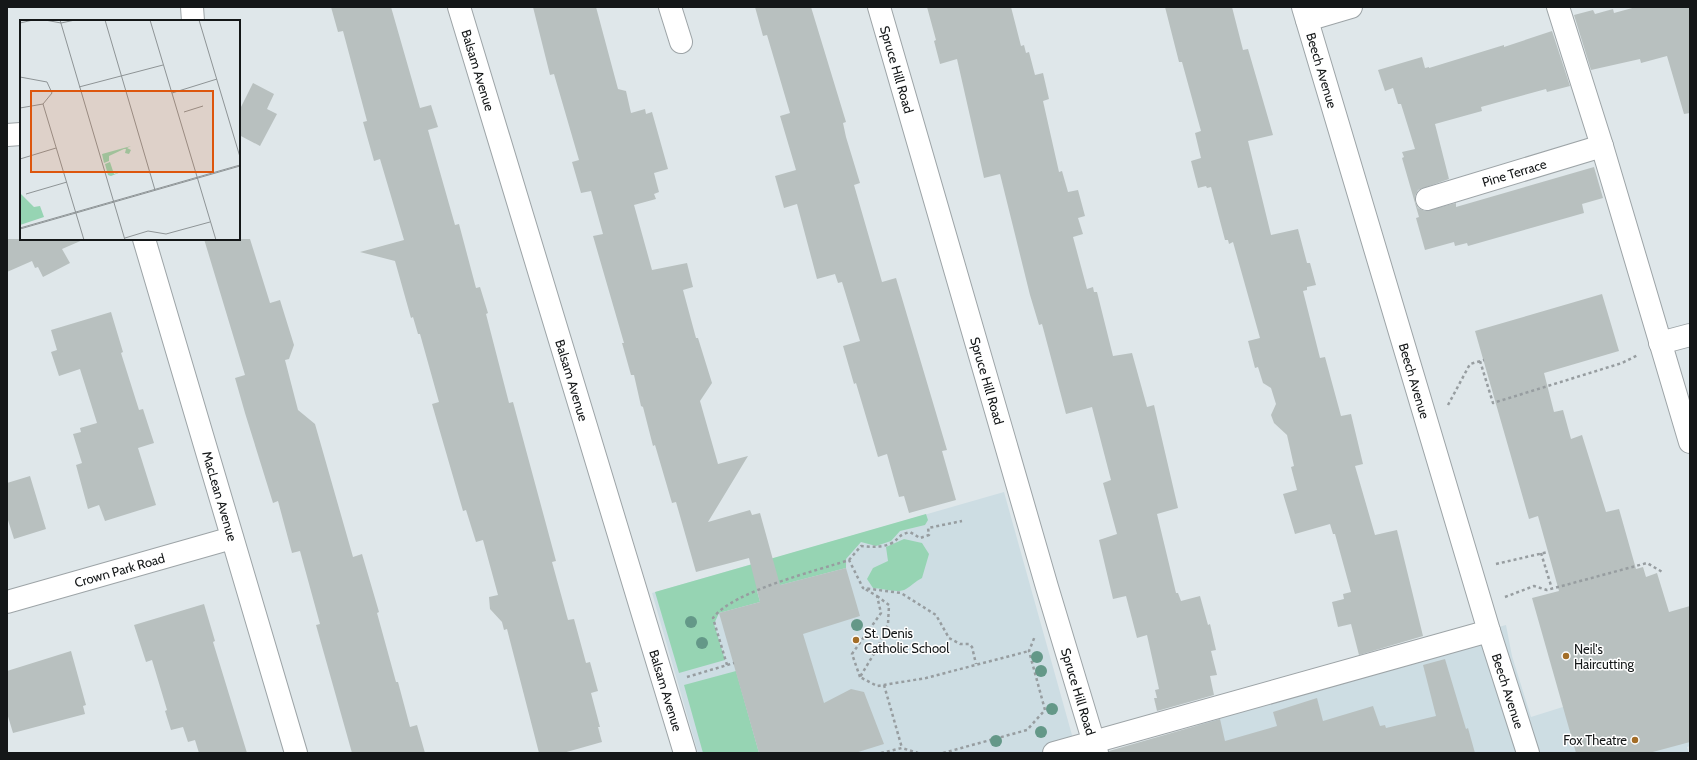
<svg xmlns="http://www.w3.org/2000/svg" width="1697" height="760" font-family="Cabin,sans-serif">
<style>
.built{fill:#cddde3}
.green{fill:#96d4b3}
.building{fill:#b8c0bf}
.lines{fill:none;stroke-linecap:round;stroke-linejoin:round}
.minor-casing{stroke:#9da4a7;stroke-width:24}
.path{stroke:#979da0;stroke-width:2.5;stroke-dasharray:3 3;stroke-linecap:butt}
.minor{stroke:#fff;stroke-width:22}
.tree{fill:#649888}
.poi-dot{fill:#a36d27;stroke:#fff;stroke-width:1.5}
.labels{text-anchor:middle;stroke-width:3;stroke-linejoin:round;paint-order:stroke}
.street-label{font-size:13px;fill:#141718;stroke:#fff}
.poi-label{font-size:13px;fill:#141718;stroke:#fff;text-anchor:start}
.inset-road{fill:none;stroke:#8e9496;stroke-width:1}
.view{fill:#dd560d;fill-opacity:0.15;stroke:#dd560d;stroke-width:2}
.inset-edge{fill:none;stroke:#141718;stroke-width:2}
</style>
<rect width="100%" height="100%" fill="#dfe7ea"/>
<path class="built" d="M 1004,492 L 1077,753 L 698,753 L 652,593 Z
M 1506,625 L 1512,656 L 1531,717 L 1690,667 L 1690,746 L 1687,747 L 1689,753 L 1206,753 L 1193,711 Z"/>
<path class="green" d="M 926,514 L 928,520 L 925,525 L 900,531 L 891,541 L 876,546 L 861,542 L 846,559 L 846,568 L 757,591 L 760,602 L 719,613 L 714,624 L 725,660 L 679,673 L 655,592 Z
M 904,539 L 922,543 L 929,554 L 922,578 C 916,581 911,586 906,589 C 898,594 882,588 873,588 L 867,579 L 873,568 L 888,561 L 886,547 Z
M 736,671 L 759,753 L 703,753 L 684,685 Z"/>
<path class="building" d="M 331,7 L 391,7 L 420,108 L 431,105 L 438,127 L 428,130 L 455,225 L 459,224 L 476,288 L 480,287 L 488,313 L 486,314 L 509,403 L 513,402 L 556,561 L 552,562 L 568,620 L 574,619 L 586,663 L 590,662 L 598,691 L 591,693 L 600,727 L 598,727 L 602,742 L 563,753 L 539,753 L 507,629 L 504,630 L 502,622 L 490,609 L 489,597 L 498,595 L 483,540 L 476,542 L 466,510 L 463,511 L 432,404 L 439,402 L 420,334 L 418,334 L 413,317 L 411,318 L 395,261 L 360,252 L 404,240 L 380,159 L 374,161 L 363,122 L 367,121 L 343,31 L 338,32 Z
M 533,7 L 596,7 L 618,89 L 626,91 L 631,113 L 645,109 L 646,114 L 652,112 L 668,169 L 654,173 L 659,192 L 654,194 L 656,199 L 634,205 L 652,270 L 687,263 L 693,287 L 683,290 L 696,338 L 698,338 L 712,383 L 700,401 L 718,464 L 748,456 L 708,522 L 750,510 L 752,515 L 760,513 L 780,585 L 846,568 L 860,616 L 803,634 L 824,703 L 851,689 L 864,692 L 884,744 L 855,753 L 759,753 L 719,613 L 760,602 L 749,558 L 696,572 L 676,502 L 672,503 L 655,445 L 653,446 L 643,407 L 641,406 L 634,375 L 631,375 L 622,343 L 624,343 L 593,236 L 603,234 L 591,191 L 581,193 L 572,162 L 579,160 L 554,74 L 550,75 Z
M 755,7 L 811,7 L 846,122 L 843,123 L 846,137 L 860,183 L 854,185 L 882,282 L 896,278 L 947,450 L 942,451 L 956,500 L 909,513 L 904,496 L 899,497 L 887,454 L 878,457 L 856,383 L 854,384 L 843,346 L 860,341 L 842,282 L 838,283 L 835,274 L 817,279 L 797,204 L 784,208 L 775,176 L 796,170 L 780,116 L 790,113 L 767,35 L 763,36 Z
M 927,7 L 1011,7 L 1021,46 L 1024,45 L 1026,53 L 1029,52 L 1035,75 L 1043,73 L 1049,99 L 1043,101 L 1059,172 L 1062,171 L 1068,192 L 1078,190 L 1085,216 L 1078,218 L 1083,234 L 1073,237 L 1087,289 L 1093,287 L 1094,292 L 1097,292 L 1113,356 L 1132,353 L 1147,407 L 1154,405 L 1178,508 L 1157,514 L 1176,593 L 1178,593 L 1181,601 L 1200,596 L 1208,625 L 1210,624 L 1216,650 L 1211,651 L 1217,675 L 1210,676 L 1214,695 L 1157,711 L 1154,698 L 1157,698 L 1155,690 L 1159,689 L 1147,635 L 1137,638 L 1126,596 L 1113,599 L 1099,540 L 1117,534 L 1103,483 L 1111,480 L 1092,407 L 1066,414 L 1042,324 L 1039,325 L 1030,295 L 1000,174 L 984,178 L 957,59 L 940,64 L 934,41 L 936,40 Z
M 1165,7 L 1232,7 L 1243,50 L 1248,49 L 1273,135 L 1248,141 L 1271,235 L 1298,229 L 1307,263 L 1310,263 L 1316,285 L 1307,287 L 1307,290 L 1303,291 L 1320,358 L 1325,357 L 1341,416 L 1351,414 L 1363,464 L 1355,466 L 1375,535 L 1397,530 L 1423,636 L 1359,655 L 1351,624 L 1338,627 L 1332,602 L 1344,599 L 1343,594 L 1351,592 L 1335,534 L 1333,534 L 1330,524 L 1295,534 L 1283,494 L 1297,490 L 1291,467 L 1294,466 L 1287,435 L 1274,423 L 1271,415 L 1276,404 L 1271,388 L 1263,383 L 1258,367 L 1255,368 L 1248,341 L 1260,338 L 1233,242 L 1229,244 L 1228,240 L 1225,240 L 1211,187 L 1207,188 L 1206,186 L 1198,188 L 1191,161 L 1201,158 L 1195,133 L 1201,131 L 1182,62 L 1179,62 Z
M 1636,7 L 1690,7 L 1690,113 L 1684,114 L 1667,56 L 1641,63 L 1640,59 L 1591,70 L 1574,15 L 1593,10 L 1595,14 L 1613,9 L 1614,13 Z
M 1552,31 L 1570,86 L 1547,92 L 1546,89 L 1481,107 L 1482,111 L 1435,124 L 1449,179 L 1418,190 L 1415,196 L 1415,202 L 1418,208 L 1425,211 L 1456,203 L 1456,207 L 1594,167 L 1603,198 L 1582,204 L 1584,213 L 1570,217 L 1468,246 L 1467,243 L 1455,246 L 1454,242 L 1425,250 L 1416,218 L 1419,217 L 1402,158 L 1404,157 L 1402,152 L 1415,149 L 1401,104 L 1398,104 L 1393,88 L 1385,91 L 1378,70 L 1422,57 L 1425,68 L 1429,67 L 1429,68 L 1504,45 L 1504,47 Z
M 253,83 L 274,94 L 267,109 L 277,114 L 260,146 L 239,135 L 239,111 Z
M 7,239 L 85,239 L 62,249 L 70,263 L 43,277 L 38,267 L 35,268 L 32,261 L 7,272 Z
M 204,239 L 250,239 L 270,303 L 280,300 L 294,345 L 289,359 L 285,360 L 298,410 L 315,424 L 353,557 L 362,554 L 379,612 L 377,613 L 396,682 L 398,682 L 410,727 L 417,725 L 425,753 L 352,753 L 316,625 L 320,624 L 300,551 L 292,553 L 278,501 L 273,503 L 245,413 L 235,378 L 245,375 Z
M 1602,294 L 1619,351 L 1544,373 L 1554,412 L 1563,410 L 1571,439 L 1582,435 L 1606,512 L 1619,509 L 1636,569 L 1643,567 L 1646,577 L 1657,573 L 1669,612 L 1690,606 L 1690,742 L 1649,753 L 1576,753 L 1532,598 L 1559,591 L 1538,516 L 1529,519 L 1475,331 Z
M 111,312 L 123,352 L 121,353 L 139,410 L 143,409 L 154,443 L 138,448 L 156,505 L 105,521 L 99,505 L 88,509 L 76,465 L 82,463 L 73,434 L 81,432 L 80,428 L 97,423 L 80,369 L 59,376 L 51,352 L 57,350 L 51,330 Z
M 30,476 L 46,529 L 14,539 L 7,517 L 7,483 Z
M 204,604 L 215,641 L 213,642 L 247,753 L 199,753 L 195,740 L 188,742 L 183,727 L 171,730 L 165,711 L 167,710 L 152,660 L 146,662 L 134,625 Z
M 71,651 L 86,705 L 83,706 L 85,714 L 13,733 L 7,713 L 7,671 Z
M 1445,659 L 1466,729 L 1468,728 L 1475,753 L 1109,753 L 1109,751 L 1220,719 L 1225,741 L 1277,726 L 1273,712 L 1317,698 L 1323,721 L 1373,706 L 1380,726 L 1385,725 L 1386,728 L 1436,716 L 1423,665 Z"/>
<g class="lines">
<g class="minor-casing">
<g id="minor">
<path d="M 192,7 L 193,21"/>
<path id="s1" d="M 459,7 L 685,753"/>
<path d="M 670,7 L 681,42"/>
<path id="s2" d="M 879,7 L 1047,587 L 1097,753"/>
<path id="s3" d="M 1303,7 L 1489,631 L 1528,753"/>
<path d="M 1558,7 L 1602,146 L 1690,442"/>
<path d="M 1307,20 L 1351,7"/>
<path d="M 7,135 L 21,134"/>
<path id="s4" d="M 1427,199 L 1602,146"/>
<path id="s5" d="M 144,239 L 296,753"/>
<path d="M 1660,343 L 1690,335"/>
<path id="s6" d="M 7,602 L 232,538"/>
<path d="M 1054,753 L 1489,631"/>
</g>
</g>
<path class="path" d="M 1480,361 L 1493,403 L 1622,363 L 1638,355
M 1448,405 L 1470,364 L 1484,360
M 1541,553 L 1552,589
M 849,560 L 861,546 C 872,547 881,548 892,543 C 900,538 898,535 910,532 L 920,538 L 929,535 L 928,528 L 962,521
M 1496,564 L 1548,552
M 877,596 L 889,605 L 888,624 L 878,647 L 860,677 L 877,686 L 884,685 L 926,678 L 1029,651
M 1505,597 L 1534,586 L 1547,590 L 1647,563 L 1664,573
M 727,665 L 713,618 C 733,591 816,571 849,560 L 863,588 L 901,593 L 936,615 L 949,638 L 960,644 L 969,644 L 972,647 L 976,664
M 687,677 L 734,663
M 860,677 L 852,654 L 881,613 L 877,596 L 865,589
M 884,685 L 902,748
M 881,753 L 902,748 L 918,753
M 943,753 L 1027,730 L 1045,710 L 1029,651 L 1035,636"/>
<use href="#minor" class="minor"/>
</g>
<g class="tree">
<circle cx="691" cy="622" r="6"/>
<circle cx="857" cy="625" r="6"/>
<circle cx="702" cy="643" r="6"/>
<circle cx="1037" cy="657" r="6"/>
<circle cx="1041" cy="671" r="6"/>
<circle cx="1052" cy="709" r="6"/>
<circle cx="1041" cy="732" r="6"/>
<circle cx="996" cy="741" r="6"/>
</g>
<g class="poi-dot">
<circle cx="856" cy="640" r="4"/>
<circle cx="1566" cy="656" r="4"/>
<circle cx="1635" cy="740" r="4"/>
</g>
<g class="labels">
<g class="street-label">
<text dy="5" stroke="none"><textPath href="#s2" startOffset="65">Spruce Hill Road</textPath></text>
<text dy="5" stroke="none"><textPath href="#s1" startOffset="66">Balsam Avenue</textPath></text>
<text dy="5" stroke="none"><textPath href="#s3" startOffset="66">Beech Avenue</textPath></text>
<text dy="5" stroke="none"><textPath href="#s4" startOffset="91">Pine Terrace</textPath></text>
<text dy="5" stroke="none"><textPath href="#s1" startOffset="390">Balsam Avenue</textPath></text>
<text dy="5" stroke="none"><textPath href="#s2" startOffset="389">Spruce Hill Road</textPath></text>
<text dy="5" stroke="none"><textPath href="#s3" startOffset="390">Beech Avenue</textPath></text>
<text dy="5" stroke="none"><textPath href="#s5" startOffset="268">MacLean Avenue</textPath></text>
<text dy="5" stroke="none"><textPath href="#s6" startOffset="117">Crown Park Road</textPath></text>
<text dy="5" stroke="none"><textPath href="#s1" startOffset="714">Balsam Avenue</textPath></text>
<text dy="5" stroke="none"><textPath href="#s2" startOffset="713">Spruce Hill Road</textPath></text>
<text dy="5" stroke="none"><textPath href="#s3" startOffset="714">Beech Avenue</textPath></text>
</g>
<g class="poi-label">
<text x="864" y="638">St. Denis<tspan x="864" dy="15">Catholic School</tspan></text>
<text x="1574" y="654">Neil's<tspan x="1574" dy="15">Haircutting</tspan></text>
<text x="1627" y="745" text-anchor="end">Fox Theatre</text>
</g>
</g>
<g transform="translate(20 20)">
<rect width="220" height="220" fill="#dfe7ea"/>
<path d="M 111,126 L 107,128 L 111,130 L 109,134 L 105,133 L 106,129 L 104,129 L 89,136 L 89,141 L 84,143 L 82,134 ZM 90,142 L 94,154 L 101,152 L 91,156 L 88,155 L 85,144 ZM 0,173 L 14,187 L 20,186 L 24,197 L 0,205 Z" fill="#96d4b3"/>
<path class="inset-road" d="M 25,0 L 41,3 L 55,0M 40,0 L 105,220M 85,0 L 135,170M 130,0 L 196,220M 179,0 L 220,137M 0,3 L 13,0M 0,57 L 27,62 L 32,73 L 23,84 L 0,88M 59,67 L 143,45M 152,73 L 197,59M 23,84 L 64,220M 164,92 L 183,86M 0,139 L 36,128M 6,174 L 47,162M 0,208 L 220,145M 0,209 L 220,146M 105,218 L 128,211 L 146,214 L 190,202"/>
<path class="view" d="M 11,71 L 193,71 L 193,152 L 11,152 Z"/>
<rect width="220" height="220" class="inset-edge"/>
</g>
<rect width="1697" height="760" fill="none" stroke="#141718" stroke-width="16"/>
</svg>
